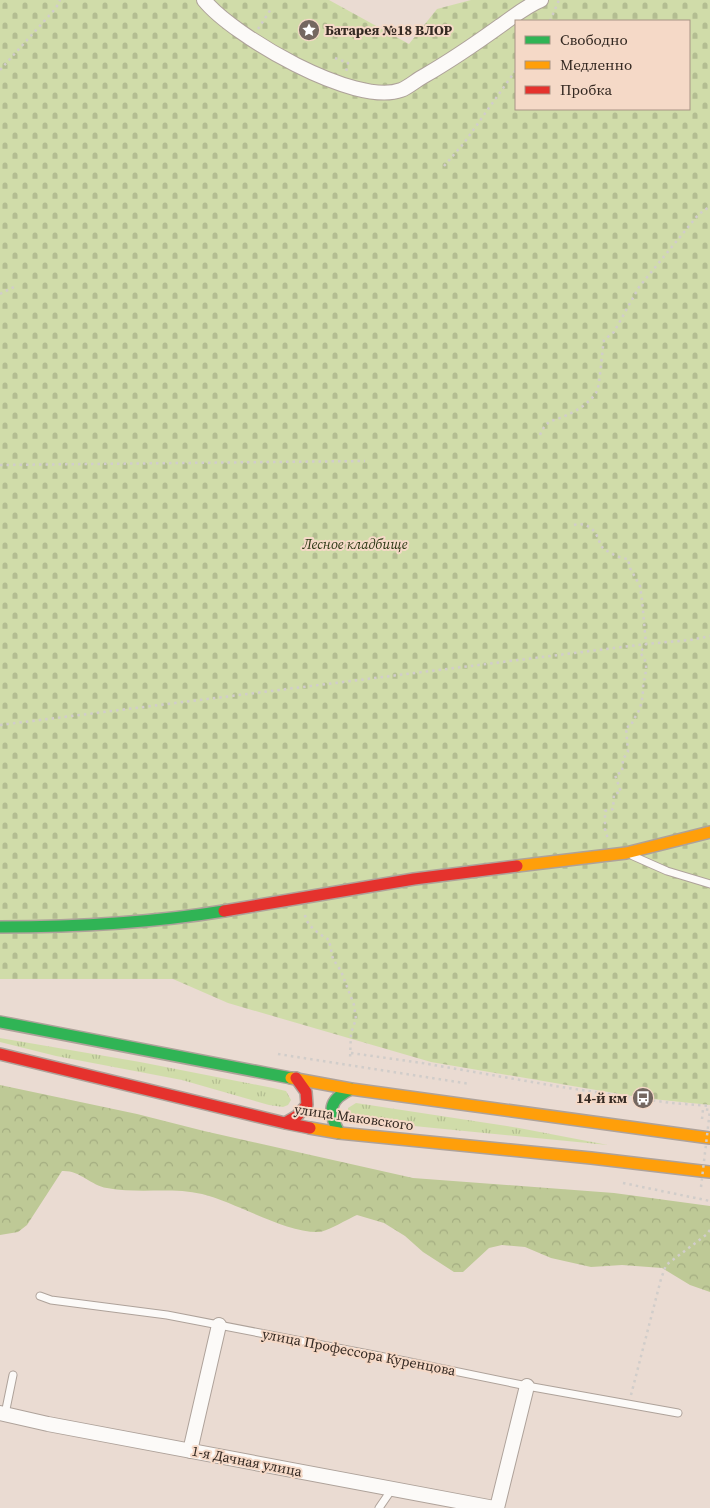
<svg xmlns="http://www.w3.org/2000/svg" width="710" height="1508" font-family="'Source Serif 4',serif">
<style>
.grass{fill:url(#grass-tufts)}
.forest{fill:url(#forest-crowns)}
.cemetery{fill:url(#cemetery-stones);fill-rule:evenodd}
.lines{fill:none;stroke-linecap:round;stroke-linejoin:round}
.lane-casing{stroke:#aea29a;stroke-width:9}
.street-casing{stroke:#aea29a;stroke-width:16}
.fast-casing{stroke:#aea29a;stroke-width:14}
.slow-casing{stroke:#aea29a;stroke-width:14}
.jam-casing{stroke:#aea29a;stroke-width:14}
.path{stroke:#d1cdca;stroke-width:2.5;stroke-dasharray:2.5 4;stroke-linecap:butt}
.lane{stroke:#fcfaf8;stroke-width:7}
.street{stroke:#fcfaf8;stroke-width:14}
.fast{stroke:#30b455;stroke-width:11}
.slow{stroke:#ff9f0a;stroke-width:11}
.jam{stroke:#e5322d;stroke-width:11}
.path-bridge{stroke:#d1cdca;stroke-width:2.5;stroke-dasharray:2.5 4;stroke-linecap:butt}
.labels{text-anchor:middle;stroke-width:4;stroke-linejoin:round;paint-order:stroke}
.poi-label{font-size:14px;font-weight:bold;fill:#342922;stroke:#f5d9c7;text-anchor:start}
.park-label{font-size:14px;font-style:italic;fill:#2a3713;stroke:#f5d9c7}
.street-label{font-size:14px;fill:#342922;stroke:#f5d9c7}
</style>
<defs>
<pattern id="grass-tufts" width="24" height="20" patternUnits="userSpaceOnUse" patternTransform="scale(1.25)"><rect width="24" height="20" fill="#d0dca9"/><path d="M3 7l-1-3M5 7V3M7 7l1-3M15 17l-1-3M17 17v-4M19 17l1-3" fill="none" stroke="#b3bd91"/></pattern>
<pattern id="forest-crowns" width="20" height="18" patternUnits="userSpaceOnUse" patternTransform="scale(1.25)"><rect width="20" height="18" fill="#bec996"/><path d="M2 6a3 3 0 1 1 6 0M12 15a3 3 0 1 1 6 0" fill="none" stroke="#a4ad81"/></pattern>
<pattern id="cemetery-stones" width="16" height="16" patternUnits="userSpaceOnUse" patternTransform="scale(1.25)"><rect width="16" height="16" fill="#d0dca9"/><path d="M2 7V4a2 2 0 0 1 4 0v3zM10 15v-3a2 2 0 0 1 4 0v3z" fill="#b3bd91"/></pattern>
</defs>
<rect width="100%" height="100%" fill="#eadbd2"/>
<path class="grass" d="M 0,1038 L 140,1062 L 273,1088 L 286,1091 L 291,1100 L 288,1105 L 283,1107 L 269,1105 L 182,1080 L 56,1056 L 0,1042 Z
M 356,1103 L 519,1128 L 608,1145 L 353,1120 L 348,1116 L 348,1108 Z"/>
<path class="forest" d="M 0,1085 L 137,1114 L 204,1131 L 413,1178 L 614,1193 L 710,1206 L 710,1292 L 690,1285 L 662,1268 L 622,1265 L 591,1267 L 551,1258 L 525,1247 L 502,1245 L 489,1248 L 463,1272 L 454,1272 L 423,1252 L 405,1236 L 384,1223 L 357,1215 C 348,1219 328,1231 319,1232 C 285,1233 238,1203 202,1194 C 171,1187 139,1194 107,1188 C 90,1185 80,1170 62,1171 L 27,1225 L 18,1232 L 0,1235 Z"/>
<path class="cemetery" d="M 0,0 L 329,0 L 409,44 L 437,9 L 471,0 L 710,0 L 710,1105 L 643,1098 L 431,1062 L 228,1003 L 173,979 L 0,979 ZM 516,21 L 689,21 L 689,109 L 516,109 Z"/>
<g class="lines">
<g class="lane-casing">
<path id="lane" d="M 633,856 L 667,871 L 710,884
M 40,1296 L 51,1300 L 167,1315 L 405,1361 L 527,1386 L 678,1413
M 5,1414 L 13,1375
M 379,1508 L 392,1489"/>
</g>
<g class="street-casing">
<path id="street" d="M 204,0 C 233,36 355,107 401,90 C 409,87 416,80 424,76 C 450,61 475,44 500,26 C 513,17 526,6 541,0
M 0,1413 L 48,1424 L 494,1508
M 190,1451 L 219,1325
M 497,1508 L 527,1386"/>
</g>
<g class="fast-casing">
<path id="fast" d="M 0,927 C 74,927 150,923 224,911
M 0,1022 L 291,1078
M 339,1133 C 328,1111 328,1100 351,1089"/>
</g>
<g class="slow-casing">
<path id="slow" d="M 517,866 L 626,853 L 710,832
M 291,1078 L 351,1089 L 710,1138
M 310,1128 L 339,1133 L 591,1158 L 710,1172"/>
</g>
<g class="jam-casing">
<path id="jam" d="M 224,911 L 414,879 L 517,866
M 0,1054 L 285,1123 L 310,1128
M 285,1123 L 297,1116 L 307,1105 L 306,1092 L 296,1078"/>
</g>
<path class="path" d="M 550,21 L 559,0
M 258,29 L 271,9
M 335,58 L 348,63 L 346,72
M 0,70 L 56,8 L 60,0
M 444,166 L 464,143 L 516,70
M 0,294 L 16,286
M 540,435 C 547,418 553,422 567,415 C 577,411 592,401 597,391 C 600,383 602,351 604,340 L 614,332 L 639,287 L 698,215 L 710,206
M 0,465 L 365,461
M 574,525 C 583,522 593,527 597,536 C 599,540 600,544 602,547 C 609,553 619,558 628,559 L 630,568 L 640,586 L 642,600 L 646,644 L 640,653 C 651,664 644,675 643,688 C 643,695 642,701 640,708 C 638,714 633,719 631,726 L 626,727 L 628,752 L 623,759 L 622,772 L 615,775 L 621,792 L 614,794 L 613,809 L 605,811 L 605,829 L 608,839
M 0,725 L 646,644 L 690,640 L 710,636
M 305,915 C 307,927 320,934 329,940 L 333,959 L 341,971 L 354,1005 L 356,1019 L 351,1033 L 350,1059
M 351,1053 L 422,1063 L 561,1087 L 671,1103 L 710,1106
M 278,1054 L 470,1084
M 702,1119 L 703,1109 L 710,1110
M 623,1183 L 710,1201
M 631,1395 L 661,1279 L 666,1265 L 706,1235 L 710,1230"/>
<use href="#lane" class="lane"/>
<use href="#street" class="street"/>
<use href="#fast" class="fast"/>
<use href="#slow" class="slow"/>
<use href="#jam" class="jam"/>
<path class="path-bridge" d="M 701,1187 L 710,1110"/>
</g>
<defs>
<g id="sight-disc" transform="scale(1.125)"><circle r="9.5" fill="#746760" stroke="#f5d9c7"/><path d="M0-6L1.8-2.2L6-1.7L2.9 1.2L3.7 5.4L0 3.3L-3.7 5.4L-2.9 1.2L-6-1.7L-1.8-2.2Z" fill="#fff"/></g>
<g id="bus-disc" transform="scale(1.125)"><circle r="9.5" fill="#746760" stroke="#f5d9c7"/><path d="M-5-6H5V4H4V6H2V4H-2V6H-4V4H-5ZM-3.5-4V0h7V-4ZM-3.5 1.2v1.5H-2V1.2ZM2 1.2v1.5H3.5V1.2Z" fill="#fff"/></g>
</defs>
<g fill-rule="evenodd">
<use href="#sight-disc" x="309" y="30"/>
<use href="#bus-disc" x="643" y="1098"/>
</g>
<g class="labels">
<g class="poi-label">
<text x="325" y="35">Батарея №18 ВЛОР</text>
<text x="627" y="1103" text-anchor="end">14-й км</text>
</g>
<g class="park-label">
<text x="355" y="549">Лесное кладбище</text>
</g>
<g class="street-label">
<text transform="translate(354 1117) rotate(8)" y="5">улица Маковского</text>
<text transform="translate(359 1352) rotate(11)" y="5">улица Профессора Куренцова</text>
<text transform="translate(247 1461) rotate(11)" y="5">1-я Дачная улица</text>
</g>
</g>
<rect x="515" y="20" width="175" height="90" fill="#f5d9c7" stroke="#a89385"/>
<rect x="525" y="36" width="25" height="8" fill="#30b455" stroke="#a89385"/>
<text x="560" y="45" font-size="15" fill="#342922">Свободно</text>
<rect x="525" y="61" width="25" height="8" fill="#ff9f0a" stroke="#a89385"/>
<text x="560" y="70" font-size="15" fill="#342922">Медленно</text>
<rect x="525" y="86" width="25" height="8" fill="#e5322d" stroke="#a89385"/>
<text x="560" y="95" font-size="15" fill="#342922">Пробка</text>
</svg>
